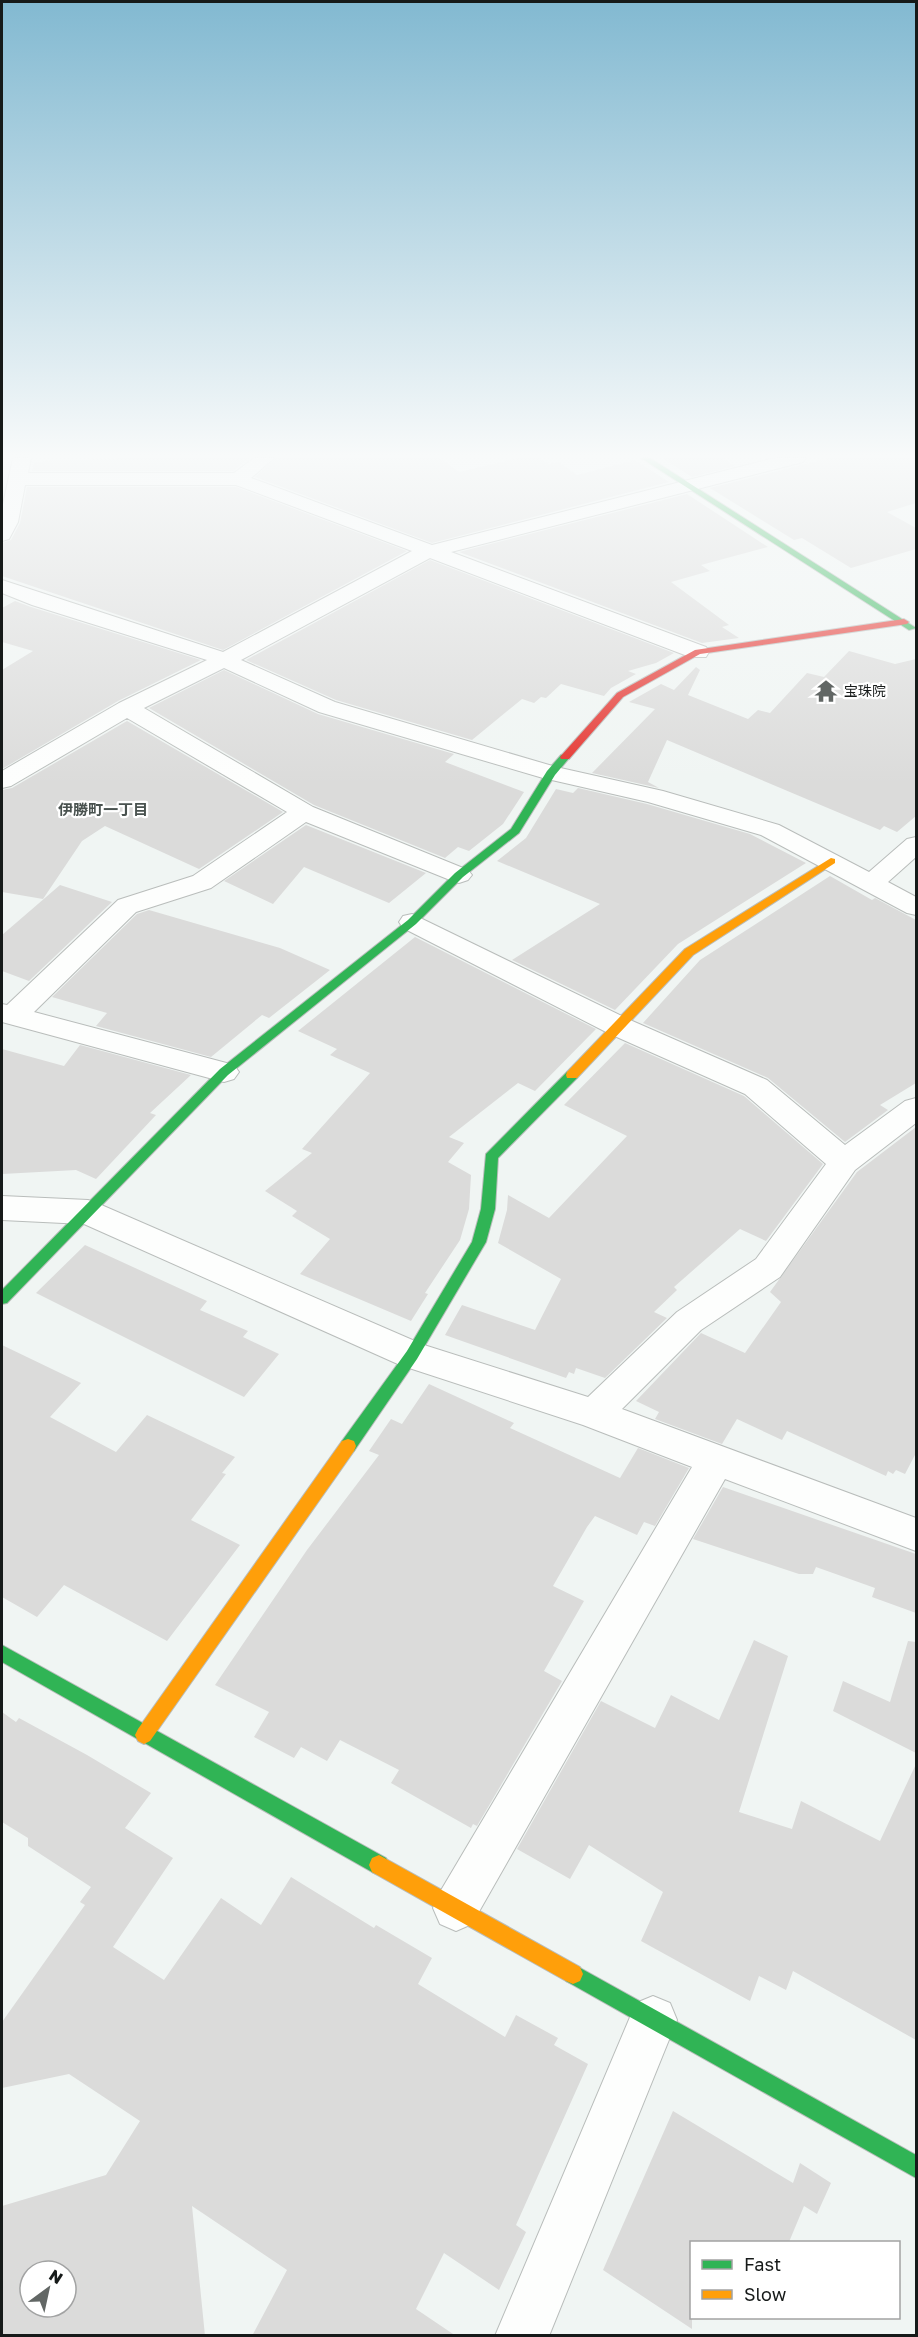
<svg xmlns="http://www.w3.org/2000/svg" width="918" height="2337" font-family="'Golos Text','Noto Sans JP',sans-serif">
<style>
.building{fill:#dbdbda;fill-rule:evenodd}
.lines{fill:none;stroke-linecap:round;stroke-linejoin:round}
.street-casing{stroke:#b9bdbb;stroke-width:2}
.fast-casing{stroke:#b9bdbb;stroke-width:2}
.slow-casing{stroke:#b9bdbb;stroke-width:2}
.jam-casing{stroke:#b9bdbb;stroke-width:2}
.street{fill:#fdfefd;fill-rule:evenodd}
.fast{fill:#30b455;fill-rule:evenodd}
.slow{fill:#ff9f0a;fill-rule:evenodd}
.jam{fill:#e5322d;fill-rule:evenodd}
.labels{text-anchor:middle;stroke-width:4.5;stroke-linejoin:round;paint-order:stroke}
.far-poi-label{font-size:14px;fill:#161a19;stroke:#fff;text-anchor:start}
.far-neighbourhood-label{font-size:15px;font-weight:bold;fill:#49524f;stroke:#fff}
</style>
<rect width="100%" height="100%" fill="#f0f5f3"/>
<path class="building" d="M 126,458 L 250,458 L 233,471 L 32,471 L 34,463 L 45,461 Z
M 276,458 L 440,458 L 459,472 L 519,458 L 539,458 L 549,464 L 559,462 L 577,475 L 635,460 L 669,482 L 432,543 L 255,477 Z
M 662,458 L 722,458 L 735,466 L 692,477 Z
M 829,458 L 916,458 L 916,503 L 887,512 L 916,528 L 916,549 L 851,568 L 802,538 L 794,540 L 710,488 Z
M 27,487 L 236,487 L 407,551 L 223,650 L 2,576 L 2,543 L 11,540 L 20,523 Z
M 687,494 L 768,547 L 701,565 L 710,571 L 671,582 L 729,625 L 722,627 L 739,638 L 702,643 L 459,552 Z
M 430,560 L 674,653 L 656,663 L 628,671 L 636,674 L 611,688 L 604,696 L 561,684 L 546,698 L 541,697 L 534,703 L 522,699 L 472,740 L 336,700 L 246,660 Z
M 15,601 L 31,607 L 201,660 L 118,701 L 2,769 L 2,670 L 33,651 L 2,642 L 2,608 Z
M 849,651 L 895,664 L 916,659 L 916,816 L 897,832 L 884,826 L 880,830 L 667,740 L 648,782 L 659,788 L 592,773 L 655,709 L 629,702 L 661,684 L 674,690 L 696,667 L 700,670 L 688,695 L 748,719 L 758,710 L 770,713 L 807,673 L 824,677 Z
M 224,670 L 318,714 L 454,754 L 445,762 L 524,792 L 503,824 L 469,851 L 458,847 L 445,858 L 314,805 L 149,708 Z
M 127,721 L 283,812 L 199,869 L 105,826 L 82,841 L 43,899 L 2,892 L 2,790 L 12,788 Z
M 578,788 L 647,804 L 750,834 L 806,863 L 678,944 L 615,1010 L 512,960 L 600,904 L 497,861 L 526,838 L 556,789 L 573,793 Z
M 306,825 L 426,873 L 389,903 L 304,867 L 273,904 L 224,881 Z
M 830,876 L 872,900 L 875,898 L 916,920 L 916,1083 L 880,1105 L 888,1110 L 845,1142 L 768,1078 L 643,1023 L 700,960 Z
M 60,885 L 112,902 L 29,981 L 2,971 L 2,935 Z
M 149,910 L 280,948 L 330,970 L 269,1018 L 262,1015 L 211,1057 L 96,1026 L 107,1013 L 52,997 L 137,914 Z
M 415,937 L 596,1029 L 535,1091 L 518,1083 L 449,1137 L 464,1143 L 448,1162 L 471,1175 L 469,1209 L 460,1240 L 425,1293 L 428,1294 L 411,1321 L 300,1274 L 330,1239 L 292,1216 L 297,1211 L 265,1191 L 312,1153 L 302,1149 L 370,1073 L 330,1055 L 337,1049 L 298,1031 Z
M 625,1043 L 744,1096 L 823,1164 L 766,1241 L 740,1229 L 674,1287 L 677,1290 L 654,1312 L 667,1318 L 605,1378 L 576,1368 L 574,1374 L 569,1372 L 566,1378 L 445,1335 L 462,1305 L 535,1330 L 561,1279 L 498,1243 L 507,1210 L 508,1195 L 549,1218 L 627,1136 L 564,1105 Z
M 80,1045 L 191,1075 L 150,1113 L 156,1115 L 96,1179 L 76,1170 L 2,1174 L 2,1049 L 64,1066 Z
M 916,1127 L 916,1453 L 905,1474 L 896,1470 L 893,1474 L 888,1471 L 886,1476 L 787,1431 L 782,1440 L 737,1419 L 722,1444 L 655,1419 L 659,1412 L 636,1401 L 701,1333 L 745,1353 L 781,1302 L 770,1292 L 857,1172 Z
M 85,1245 L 207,1301 L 200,1310 L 248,1331 L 243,1337 L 279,1354 L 244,1397 L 36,1293 Z
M 2,1345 L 81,1383 L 50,1417 L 116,1452 L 147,1415 L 235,1457 L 222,1473 L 226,1474 L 191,1520 L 240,1545 L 167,1641 L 64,1585 L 37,1617 L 2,1597 Z
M 429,1384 L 514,1423 L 510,1428 L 620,1478 L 638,1448 L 689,1468 L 655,1526 L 644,1522 L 637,1535 L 595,1516 L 587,1527 L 553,1586 L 584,1601 L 544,1671 L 562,1681 L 477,1826 L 473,1824 L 471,1828 L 391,1783 L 399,1770 L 340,1740 L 327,1761 L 301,1747 L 294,1758 L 254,1737 L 269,1712 L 215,1685 L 307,1550 L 379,1455 L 369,1451 L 391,1419 L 402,1424 Z
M 723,1487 L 916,1554 L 916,1613 L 872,1597 L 875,1588 L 816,1567 L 813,1574 L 799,1574 L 693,1539 Z
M 754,1640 L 788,1656 L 739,1812 L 792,1829 L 801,1801 L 880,1841 L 916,1764 L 916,2040 L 793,1971 L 786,1990 L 759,1976 L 750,2001 L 641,1941 L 663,1892 L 589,1845 L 570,1879 L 517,1849 L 601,1701 L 655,1728 L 671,1695 L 719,1720 Z
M 908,1641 L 916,1642 L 916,1753 L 833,1711 L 843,1681 L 890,1702 Z
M 2,1712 L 16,1722 L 19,1718 L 87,1755 L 151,1793 L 125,1828 L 173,1858 L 113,1947 L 164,1980 L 221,1898 L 261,1925 L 291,1877 L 374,1928 L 376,1925 L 432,1958 L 418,1984 L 505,2037 L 516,2015 L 558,2038 L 554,2045 L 588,2064 L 516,2225 L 526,2232 L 499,2290 L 444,2253 L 416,2309 L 456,2336 L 252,2336 L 287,2270 L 192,2206 L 205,2336 L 2,2336 L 2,2206 L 106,2175 L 140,2121 L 69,2074 L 2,2088 L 2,2022 L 85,1905 L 80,1902 L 91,1887 L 28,1846 L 28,1838 L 2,1822 ZM 30,2271 L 66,2271 L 66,2307 L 30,2307 Z
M 673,2111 L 793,2183 L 800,2163 L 831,2183 L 817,2214 L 804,2206 L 789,2242 L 692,2242 L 692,2329 L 603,2270 Z"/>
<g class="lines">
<g class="street-casing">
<path id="street" d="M 13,458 L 31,458 L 28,473 L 234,473 L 254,458 L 274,458 L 251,478 L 432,545 L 775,458 L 806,458 L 803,462 L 451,552 L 706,647 L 709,652 L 706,657 L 690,657 L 430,558 L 241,660 L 335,702 L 556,767 L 663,791 L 779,825 L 869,872 L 907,839 L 916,837 L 916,857 L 888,882 L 916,897 L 916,915 L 907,913 L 761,835 L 648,802 L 543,778 L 319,712 L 224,668 L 144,708 L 313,807 L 468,870 L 472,875 L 468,880 L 459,883 L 450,880 L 306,822 L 211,888 L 136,912 L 34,1012 L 234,1065 L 239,1072 L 234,1079 L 224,1082 L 2,1022 L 2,1004 L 7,1005 L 118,900 L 193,876 L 287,812 L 127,718 L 11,786 L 2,788 L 2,771 L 119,703 L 207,660 L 32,605 L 2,593 L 2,580 L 223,652 L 412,551 L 236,485 L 25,485 L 18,522 L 9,539 L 2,541 L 2,509 Z
M 412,914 L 630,1020 L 767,1080 L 845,1145 L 905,1101 L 916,1098 L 916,1123 L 855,1170 L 780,1277 L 701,1330 L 622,1409 L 916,1518 L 916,1551 L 725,1479 L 472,1924 L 456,1931 L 440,1924 L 433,1908 L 440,1892 L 692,1467 L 583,1425 L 400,1365 L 84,1224 L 2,1220 L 2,1196 L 88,1200 L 99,1204 L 424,1345 L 588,1397 L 677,1312 L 756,1259 L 826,1164 L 745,1094 L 610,1034 L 403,928 L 399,922 L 403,916 Z
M 653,1996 L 670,2003 L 677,2020 L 549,2336 L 495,2336 L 636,2003 Z"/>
</g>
<g class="fast-casing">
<path id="fast" d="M 641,458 L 650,458 L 916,628 L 909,630 Z
M 565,754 L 570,757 L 555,775 L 519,833 L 463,877 L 416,924 L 228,1075 L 7,1303 L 2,1304 L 2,1290 L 220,1069 L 408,920 L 455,873 L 511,829 L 547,771 L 561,755 Z
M 572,1071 L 577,1072 L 578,1075 L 577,1078 L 498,1158 L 495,1209 L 486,1242 L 417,1359 L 354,1451 L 348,1453 L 342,1451 L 340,1446 L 342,1441 L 407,1351 L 472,1242 L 481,1209 L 486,1154 L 567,1072 Z
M 2,1645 L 386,1858 L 389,1865 L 386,1872 L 379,1875 L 372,1872 L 2,1662 Z
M 573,1964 L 916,2155 L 916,2178 L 566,1981 L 563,1974 L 566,1967 Z"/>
</g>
<g class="slow-casing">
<path id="slow" d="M 831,858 L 835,859 L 835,863 L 693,955 L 577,1078 L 567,1078 L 566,1075 L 567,1072 L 685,949 Z
M 348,1439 L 354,1441 L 356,1446 L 354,1451 L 150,1741 L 144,1744 L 138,1741 L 135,1735 L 138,1729 L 342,1441 Z
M 379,1855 L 580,1967 L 583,1974 L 580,1981 L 573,1984 L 566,1981 L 372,1872 L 369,1865 L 372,1858 Z"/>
</g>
<g class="jam-casing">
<path id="jam" d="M 904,619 L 909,622 L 907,624 L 700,654 L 623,697 L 569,759 L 561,759 L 560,757 L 617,693 L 695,650 Z"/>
</g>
<use href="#street" class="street"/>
<use href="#fast" class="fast"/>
<use href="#slow" class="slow"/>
<use href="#jam" class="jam"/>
</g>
<linearGradient id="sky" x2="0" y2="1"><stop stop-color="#82b9d1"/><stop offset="0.58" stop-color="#f8fafa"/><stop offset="1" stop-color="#f8fafa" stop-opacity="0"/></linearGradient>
<rect width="918" height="785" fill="url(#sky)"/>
<defs>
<g id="temple-bare" transform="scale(1.8)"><path d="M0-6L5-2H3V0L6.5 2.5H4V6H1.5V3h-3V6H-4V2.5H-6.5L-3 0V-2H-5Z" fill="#626765" stroke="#fff" stroke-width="2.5" paint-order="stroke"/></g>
</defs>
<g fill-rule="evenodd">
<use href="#temple-bare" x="826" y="691"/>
</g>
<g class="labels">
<g class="far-poi-label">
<text x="844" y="696">宝珠院</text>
</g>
<g class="far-neighbourhood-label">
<text x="103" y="815">伊勝町一丁目</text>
</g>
</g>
<rect width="918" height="2337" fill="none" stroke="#161a19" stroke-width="6"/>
<rect x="690" y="2241" width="210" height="78" fill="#ffffff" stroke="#a2a3a3" stroke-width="1.5"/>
<rect x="702" y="2260" width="30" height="9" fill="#30b455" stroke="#a2a3a3" stroke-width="1.5"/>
<text x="744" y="2271" font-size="18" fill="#161a19">Fast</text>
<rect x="702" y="2290" width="30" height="9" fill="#ff9f0a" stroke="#a2a3a3" stroke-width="1.5"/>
<text x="744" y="2301" font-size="18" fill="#161a19">Slow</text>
<g transform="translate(48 2289) rotate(33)"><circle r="28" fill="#ffffff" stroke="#a2a3a3" stroke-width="1.5"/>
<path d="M0-4.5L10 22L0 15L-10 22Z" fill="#626765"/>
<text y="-9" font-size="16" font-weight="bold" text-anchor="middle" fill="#161a19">N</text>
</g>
</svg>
